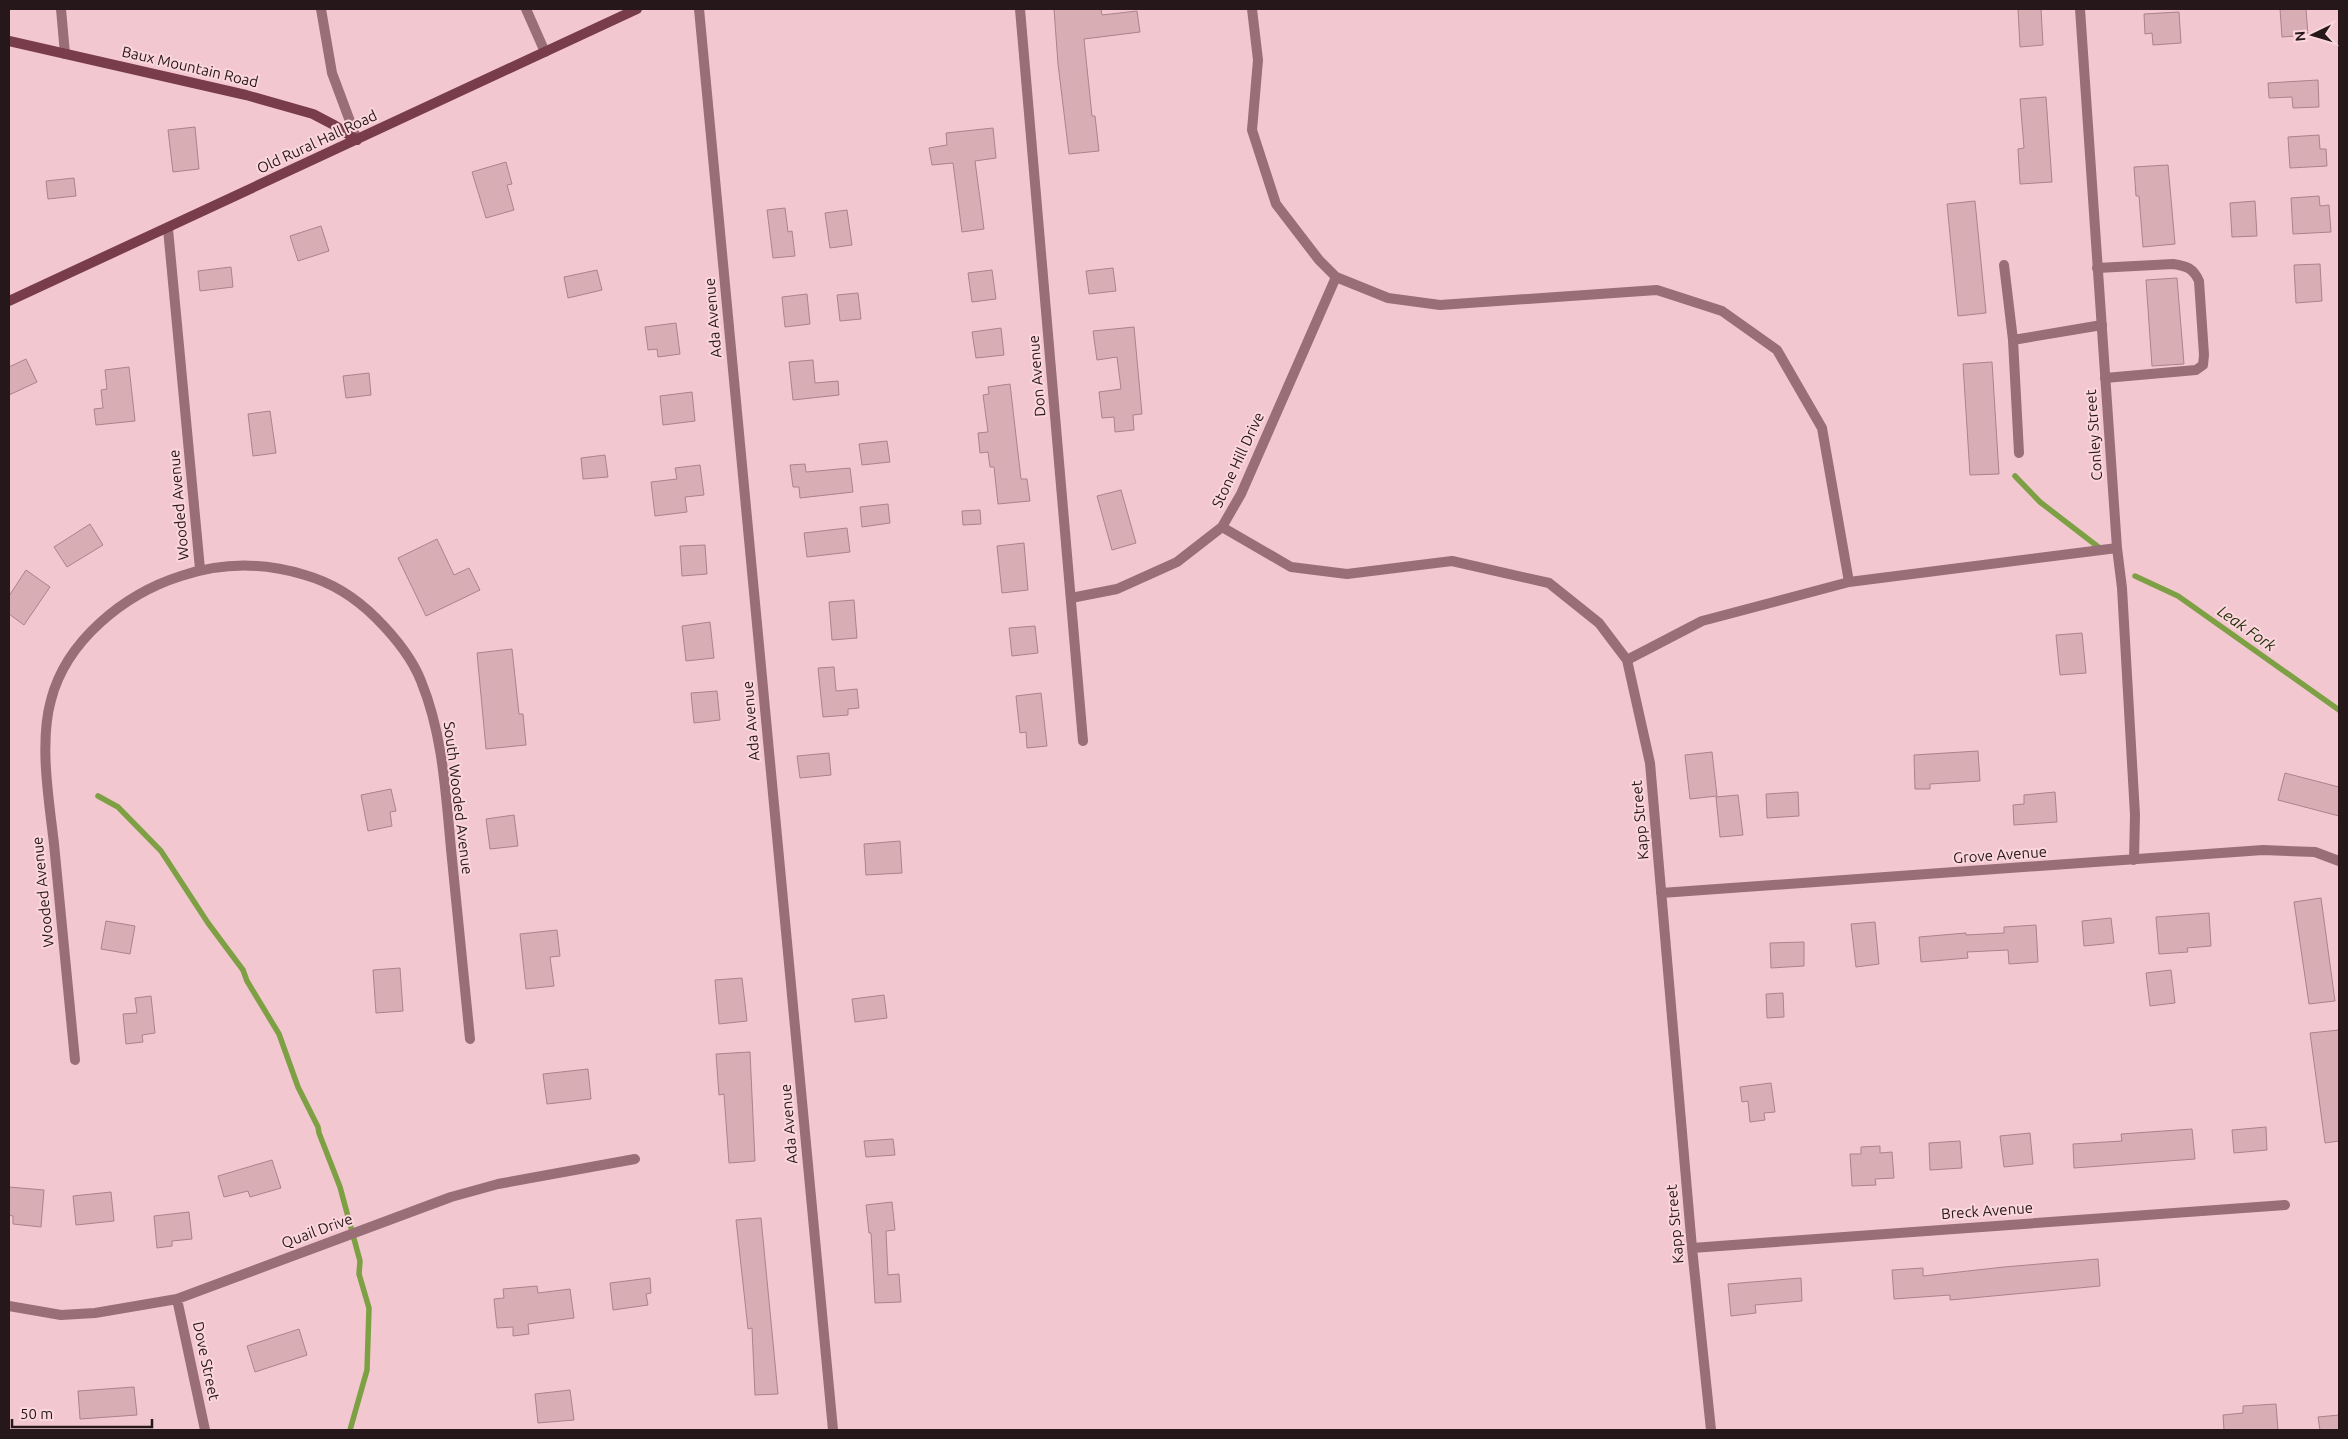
<svg xmlns="http://www.w3.org/2000/svg" width="2348" height="1439" font-family="Ubuntu,sans-serif">
<style>
.lines{fill:none;stroke-linecap:round;stroke-linejoin:round}
.stream{stroke:#7ea044;stroke-width:5.5}
.building{fill:#d8adb4;stroke:#ac838b}
.lane{stroke:#996e76;stroke-width:10}
.street{stroke:#996e76;stroke-width:10}
.secondary{stroke:#793c4a;stroke-width:10}
.labels{text-anchor:middle;stroke-width:4;stroke-linejoin:round;paint-order:stroke}
.street-label{font-size:15px;fill:#26171a;stroke:#fbd7dd}
.water-label{font-size:16px;font-style:italic;fill:#24310b;stroke:#fbd7dd}
</style>
<rect width="100%" height="100%" fill="#f3c7cf"/>
<g class="lines">
<path class="stream" d="M 2015,476 L 2040,502 L 2101,549
M 2135,576 L 2178,596 L 2339,710
M 98,796 L 118,807 L 161,851 L 208,923 L 243,970 L 247,981 L 279,1034 L 298,1087 L 318,1127 L 319,1133 L 340,1187 L 360,1261 L 359,1274 L 369,1308 L 367,1370 L 350,1430"/>
</g>
<path class="building" d="M 1054,9 L 1101,9 L 1102,15 L 1137,11 L 1140,32 L 1084,39 L 1092,116 L 1095,116 L 1099,151 L 1069,154 L 1058,64 Z
M 2018,9 L 2041,9 L 2043,45 L 2020,47 Z
M 2280,9 L 2306,9 L 2308,35 L 2282,37 Z
M 2179,12 L 2181,43 L 2153,45 L 2152,33 L 2145,34 L 2144,14 Z
M 2318,80 L 2319,107 L 2293,108 L 2292,97 L 2269,98 L 2268,83 Z
M 2046,97 L 2052,182 L 2020,184 L 2018,149 L 2024,148 L 2020,99 Z
M 195,127 L 199,169 L 173,172 L 168,130 Z
M 993,128 L 996,158 L 975,161 L 984,229 L 962,232 L 953,163 L 932,165 L 929,148 L 947,145 L 946,133 Z
M 2319,135 L 2320,149 L 2326,149 L 2327,166 L 2290,168 L 2288,137 Z
M 506,162 L 512,184 L 507,185 L 514,210 L 486,218 L 472,172 Z
M 2168,165 L 2175,244 L 2143,247 L 2139,196 L 2136,196 L 2134,167 Z
M 74,178 L 76,196 L 48,199 L 46,181 Z
M 2319,196 L 2320,206 L 2329,205 L 2331,232 L 2293,234 L 2291,198 Z
M 1975,201 L 1986,313 L 1958,316 L 1947,204 Z
M 2255,201 L 2257,236 L 2232,237 L 2230,203 Z
M 785,208 L 788,232 L 792,231 L 795,256 L 773,258 L 767,210 Z
M 847,210 L 852,245 L 830,248 L 825,213 Z
M 321,226 L 329,251 L 298,261 L 290,236 Z
M 2320,264 L 2322,301 L 2296,303 L 2294,265 Z
M 231,267 L 233,287 L 200,291 L 198,271 Z
M 1113,268 L 1116,291 L 1089,294 L 1086,271 Z
M 597,270 L 602,290 L 568,298 L 564,277 Z
M 992,270 L 996,299 L 972,302 L 968,273 Z
M 2177,278 L 2184,364 L 2152,366 L 2146,280 Z
M 858,293 L 861,319 L 840,321 L 837,295 Z
M 807,294 L 810,324 L 785,327 L 782,297 Z
M 676,323 L 680,354 L 658,357 L 657,349 L 648,350 L 645,327 Z
M 1134,327 L 1142,414 L 1133,415 L 1134,430 L 1115,432 L 1114,417 L 1102,418 L 1099,392 L 1121,389 L 1117,357 L 1097,360 L 1093,331 Z
M 1001,328 L 1004,355 L 976,358 L 972,332 Z
M 26,359 L 37,382 L 9,395 L 9,367 Z
M 813,360 L 815,383 L 838,381 L 839,395 L 793,400 L 789,362 Z
M 1992,362 L 1999,474 L 1970,475 L 1963,364 Z
M 129,367 L 135,421 L 96,425 L 94,409 L 103,408 L 101,390 L 107,389 L 105,370 Z
M 369,373 L 371,395 L 346,398 L 343,376 Z
M 1010,384 L 1021,479 L 1027,479 L 1030,501 L 998,504 L 994,467 L 990,467 L 988,452 L 980,453 L 978,433 L 988,432 L 983,395 L 989,394 L 988,387 Z
M 692,392 L 695,421 L 663,425 L 660,396 Z
M 270,411 L 276,453 L 253,456 L 248,414 Z
M 887,441 L 890,462 L 862,465 L 859,444 Z
M 605,455 L 608,477 L 583,479 L 581,458 Z
M 805,464 L 806,472 L 850,468 L 853,492 L 800,498 L 799,487 L 793,487 L 790,465 Z
M 700,465 L 704,495 L 685,497 L 687,512 L 655,516 L 651,482 L 677,479 L 675,468 Z
M 1121,490 L 1136,543 L 1112,550 L 1097,496 Z
M 888,504 L 890,523 L 862,527 L 860,507 Z
M 980,510 L 981,524 L 963,525 L 962,511 Z
M 90,524 L 103,545 L 67,567 L 54,547 Z
M 847,528 L 850,552 L 807,557 L 804,533 Z
M 437,539 L 454,575 L 469,568 L 480,590 L 426,616 L 398,558 Z
M 1024,543 L 1028,590 L 1002,593 L 997,546 Z
M 705,545 L 707,574 L 682,576 L 680,546 Z
M 26,570 L 50,587 L 24,625 L 9,614 L 9,596 Z
M 854,600 L 857,638 L 832,640 L 829,602 Z
M 710,622 L 714,658 L 686,661 L 682,626 Z
M 1035,626 L 1038,653 L 1012,656 L 1009,628 Z
M 2082,633 L 2086,673 L 2060,675 L 2056,635 Z
M 512,649 L 519,714 L 523,714 L 526,745 L 486,749 L 477,653 Z
M 834,667 L 836,691 L 857,689 L 859,708 L 848,709 L 848,715 L 823,717 L 818,668 Z
M 717,691 L 720,720 L 694,723 L 691,693 Z
M 1041,693 L 1047,746 L 1027,748 L 1026,732 L 1020,733 L 1016,696 Z
M 1978,751 L 1980,781 L 1930,784 L 1930,789 L 1915,789 L 1914,755 Z
M 1712,752 L 1717,796 L 1690,799 L 1685,755 Z
M 829,753 L 831,775 L 800,778 L 797,756 Z
M 2285,773 L 2339,787 L 2339,816 L 2278,800 Z
M 391,789 L 396,811 L 390,812 L 392,826 L 368,831 L 361,795 Z
M 1798,792 L 1799,816 L 1767,818 L 1766,794 Z
M 2055,792 L 2057,822 L 2014,825 L 2013,805 L 2024,804 L 2024,795 Z
M 1738,795 L 1743,835 L 1720,837 L 1716,797 Z
M 514,815 L 518,846 L 490,849 L 486,819 Z
M 900,841 L 902,873 L 866,875 L 864,844 Z
M 2321,898 L 2335,1001 L 2309,1004 L 2294,902 Z
M 2209,913 L 2211,946 L 2187,948 L 2188,952 L 2159,954 L 2156,917 Z
M 2111,918 L 2114,943 L 2084,946 L 2082,921 Z
M 106,921 L 135,926 L 130,954 L 101,949 Z
M 1875,922 L 1879,964 L 1856,967 L 1851,924 Z
M 2036,925 L 2038,962 L 2009,964 L 2008,950 L 1967,952 L 1968,958 L 1921,962 L 1919,937 L 1966,933 L 1966,935 L 2004,933 L 2004,927 Z
M 557,930 L 560,956 L 550,957 L 554,986 L 526,989 L 520,934 Z
M 1804,942 L 1804,966 L 1771,968 L 1770,943 Z
M 400,968 L 403,1011 L 376,1013 L 373,970 Z
M 2171,970 L 2175,1003 L 2150,1006 L 2146,973 Z
M 742,978 L 747,1021 L 719,1024 L 715,980 Z
M 1783,993 L 1784,1017 L 1767,1018 L 1766,994 Z
M 884,995 L 887,1018 L 855,1022 L 852,999 Z
M 151,996 L 155,1033 L 142,1035 L 143,1042 L 126,1044 L 123,1014 L 137,1013 L 135,998 Z
M 2339,1030 L 2339,1141 L 2325,1143 L 2310,1033 Z
M 750,1052 L 755,1161 L 729,1163 L 724,1094 L 719,1095 L 716,1054 Z
M 588,1069 L 591,1099 L 547,1104 L 543,1074 Z
M 1771,1083 L 1775,1112 L 1764,1113 L 1765,1120 L 1750,1122 L 1748,1101 L 1742,1102 L 1740,1087 Z
M 2266,1127 L 2267,1150 L 2234,1153 L 2232,1130 Z
M 2192,1129 L 2195,1159 L 2074,1168 L 2073,1144 L 2122,1141 L 2121,1134 Z
M 2030,1133 L 2033,1164 L 2004,1167 L 2000,1136 Z
M 893,1139 L 895,1155 L 866,1157 L 864,1141 Z
M 1960,1141 L 1962,1168 L 1930,1170 L 1929,1143 Z
M 1880,1146 L 1880,1153 L 1892,1152 L 1894,1178 L 1875,1179 L 1876,1185 L 1852,1186 L 1850,1154 L 1861,1154 L 1861,1147 Z
M 272,1160 L 281,1188 L 250,1197 L 248,1191 L 224,1197 L 218,1176 Z
M 9,1187 L 44,1190 L 41,1227 L 13,1224 L 13,1216 L 9,1215 Z
M 111,1192 L 114,1221 L 76,1225 L 73,1196 Z
M 892,1202 L 895,1230 L 886,1231 L 888,1275 L 899,1274 L 901,1302 L 875,1303 L 871,1233 L 869,1233 L 866,1205 Z
M 189,1212 L 192,1239 L 172,1241 L 172,1246 L 157,1248 L 154,1216 Z
M 761,1218 L 778,1394 L 755,1395 L 752,1328 L 748,1329 L 736,1220 Z
M 2098,1259 L 2100,1286 L 1950,1300 L 1950,1295 L 1894,1299 L 1892,1270 L 1923,1268 L 1923,1276 L 2004,1267 Z
M 650,1278 L 651,1293 L 646,1294 L 648,1305 L 613,1310 L 610,1283 Z
M 1801,1278 L 1802,1301 L 1755,1305 L 1756,1313 L 1731,1316 L 1728,1284 Z
M 537,1286 L 538,1293 L 570,1289 L 574,1318 L 528,1324 L 529,1334 L 513,1336 L 513,1327 L 497,1328 L 494,1299 L 504,1298 L 503,1289 Z
M 299,1329 L 307,1355 L 255,1372 L 247,1346 Z
M 134,1387 L 137,1415 L 80,1419 L 78,1391 Z
M 570,1390 L 574,1420 L 538,1423 L 535,1394 Z
M 2276,1404 L 2278,1430 L 2224,1430 L 2223,1415 L 2243,1413 L 2243,1406 Z
M 2339,1415 L 2339,1430 L 2320,1430 L 2318,1417 Z"/>
<g class="lines">
<path class="lane" d="M 526,9 L 545,52
M 2004,265 L 2013,340 L 2102,325
M 2097,268 L 2173,264 C 2187,266 2193,268 2199,281 L 2204,355 L 2203,365 L 2196,370 L 2105,378
M 2013,340 L 2019,453"/>
<path class="street" d="M 61,9 L 65,54
M 321,9 L 332,73 L 357,140
M 699,9 L 833,1430
M 1020,9 L 1083,741
M 1252,9 L 1258,60 L 1252,130 L 1276,204 L 1319,260 L 1336,277 L 1388,298 L 1440,305 L 1657,290 L 1722,311 L 1777,350 L 1822,428 L 1849,582
M 2080,9 L 2117,548 L 2122,588 L 2135,815 L 2134,860
M 168,229 L 200,569
M 1222,527 L 1291,567 L 1347,574 L 1452,561 L 1549,583 L 1599,623 L 1627,660 L 1650,763 L 1692,1248 L 1711,1430
M 1071,598 L 1117,589 L 1177,562 L 1222,527 L 1241,494 L 1336,277
M 1627,660 L 1702,621 L 1849,582 L 2117,548
M 1661,893 L 2263,850 L 2315,852 L 2339,861
M 75,1060 C 68,988 61,916 54,844 C 49,800 39,743 51,700 C 66,641 124,594 181,576 C 223,562 263,562 305,575 C 333,583 355,597 376,618 C 394,636 412,658 421,681 C 444,737 446,800 452,859 C 458,919 464,979 470,1039
M 1692,1248 L 2285,1205
M 177,1299 L 205,1430
M 9,1306 L 61,1315 L 95,1313 L 177,1299 L 451,1197 L 498,1184 L 635,1159"/>
<path class="secondary" d="M 9,41 L 246,95 L 313,114 L 334,125 L 357,140
M 9,301 L 637,9"/>
</g>
<g class="labels">
<g class="street-label">
<text transform="translate(190 67) rotate(13)" y="5">Baux Mountain Road</text>
<text transform="translate(317 142) rotate(-25)" y="5">Old Rural Hall Road</text>
<text transform="translate(713 318) rotate(-95)" y="5">Ada Avenue</text>
<text transform="translate(1037 376) rotate(-95)" y="5">Don Avenue</text>
<text transform="translate(2094 435) rotate(-94)" y="5">Conley Street</text>
<text transform="translate(1238 460) rotate(-65)" y="5">Stone Hill Drive</text>
<text transform="translate(179 505) rotate(-95)" y="5">Wooded Avenue</text>
<text transform="translate(751 721) rotate(-95)" y="5">Ada Avenue</text>
<text transform="translate(458 798) rotate(83)" y="5">South Wooded Avenue</text>
<text transform="translate(1640 820) rotate(-95)" y="5">Kapp Street</text>
<text transform="translate(2000 855) rotate(-4)" y="5">Grove Avenue</text>
<text transform="translate(43 892) rotate(-96)" y="5">Wooded Avenue</text>
<text transform="translate(789 1124) rotate(-95)" y="5">Ada Avenue</text>
<text transform="translate(1987 1211) rotate(-4)" y="5">Breck Avenue</text>
<text transform="translate(1675 1224) rotate(-95)" y="5">Kapp Street</text>
<text transform="translate(317 1231) rotate(-20)" y="5">Quail Drive</text>
<text transform="translate(206 1361) rotate(78)" y="5">Dove Street</text>
</g>
<g class="water-label">
<text transform="translate(2247 628) rotate(35)" y="6">Leak Fork</text>
</g>
</g>
<rect width="2348" height="1439" fill="none" stroke="#26171a" stroke-width="20"/>
<g transform="translate(2313 35) rotate(265)" stroke="#fbd7dd" stroke-width="4" paint-order="stroke">
<path d="M0-4L9 19L0 12L-9 19Z" fill="#26171a"/>
<text y="-8" font-size="14" font-weight="bold" text-anchor="middle" fill="#26171a">N</text>
</g>
<path d="M12 1419v8h140v-8" fill="none" stroke="#26171a" stroke-width="2.5"/>
<text x="20" y="1419" font-size="15" fill="#26171a" stroke="#fbd7dd" stroke-width="4" paint-order="stroke">50 m</text>
</svg>
